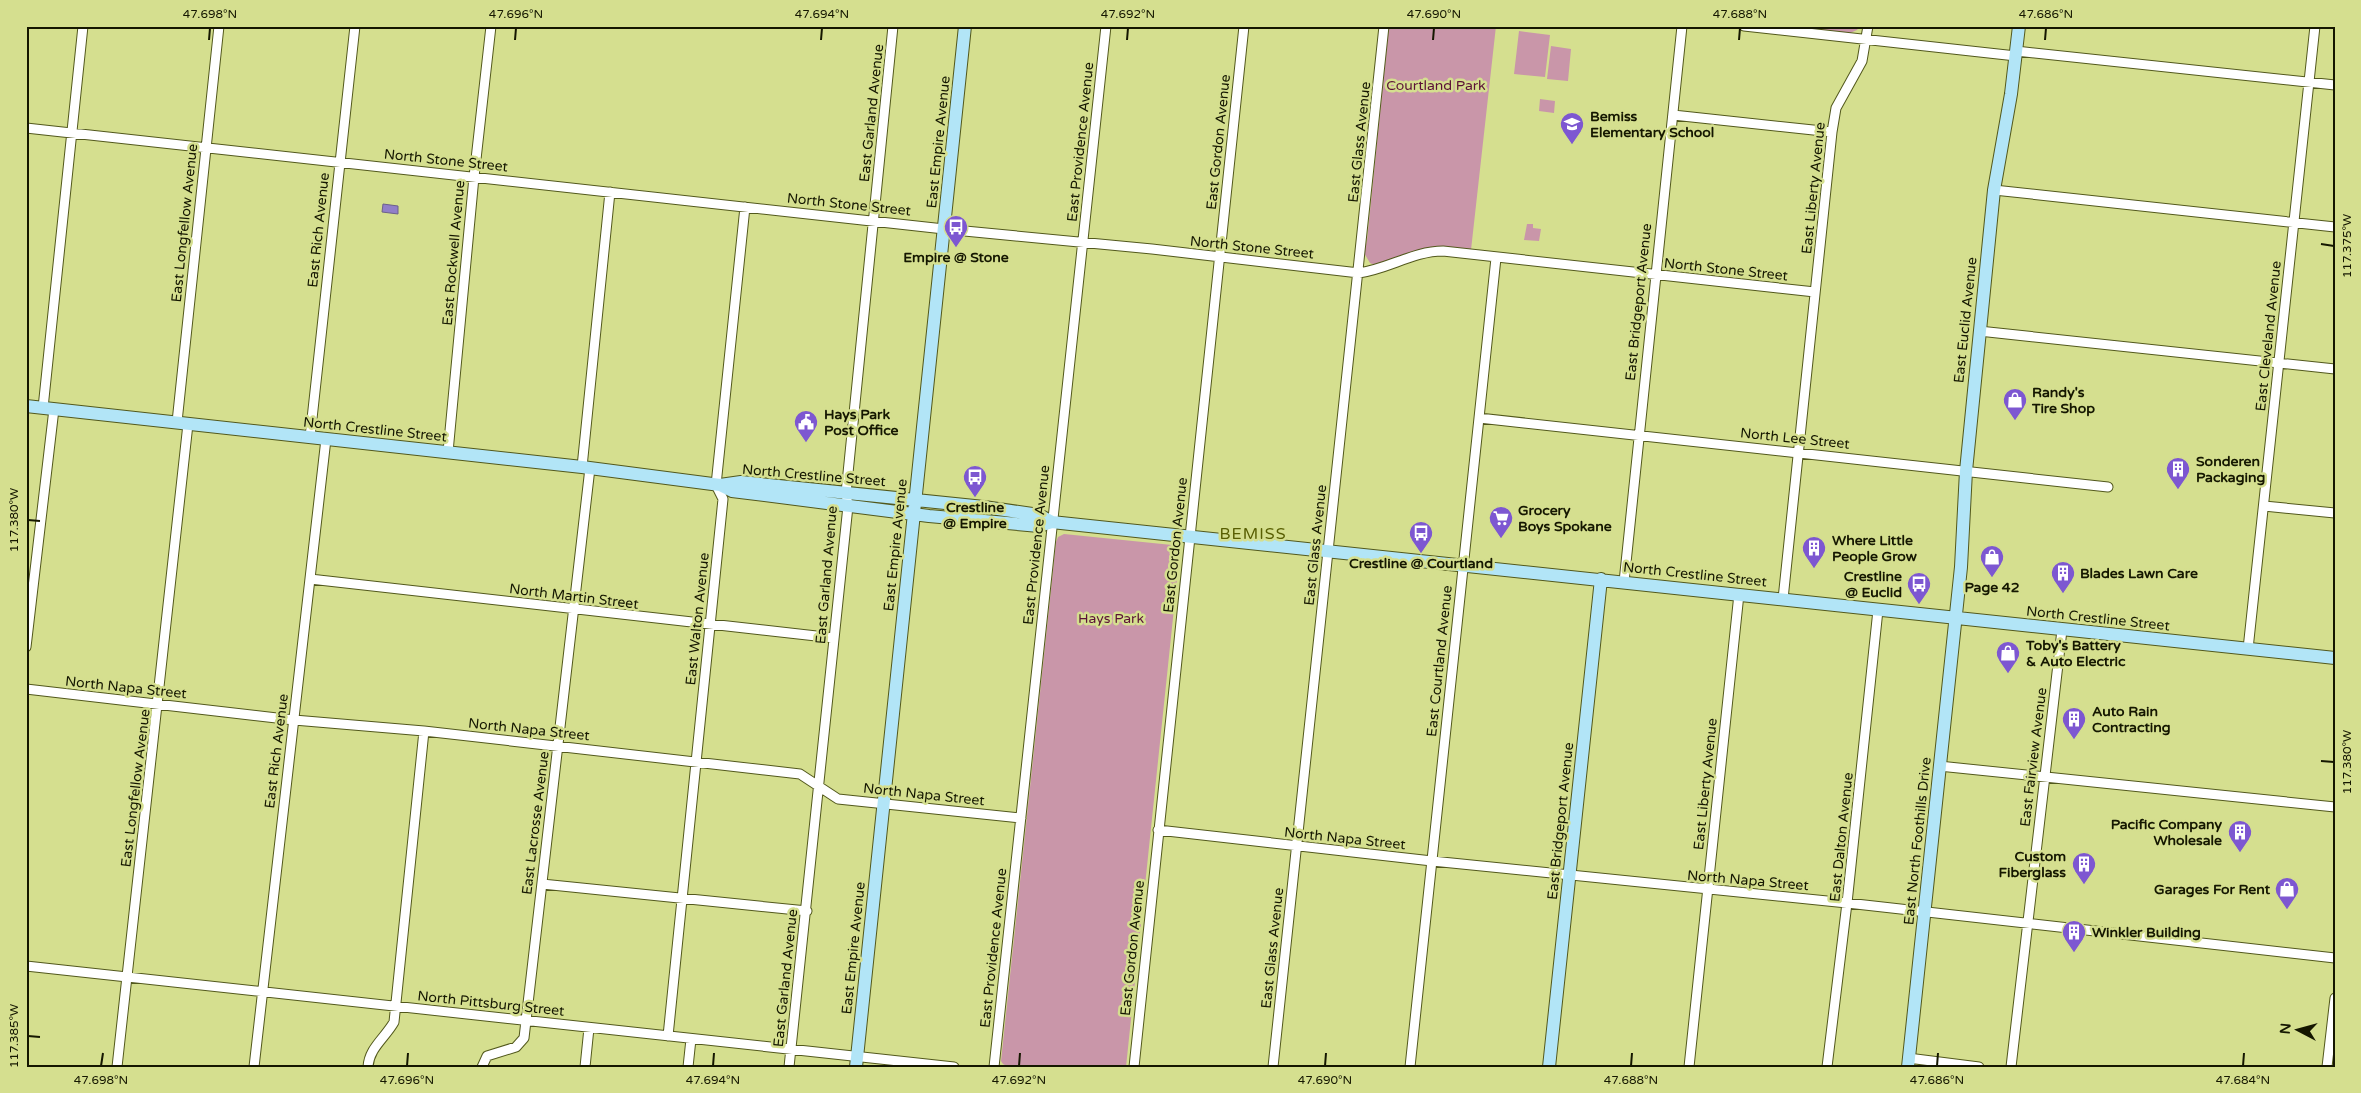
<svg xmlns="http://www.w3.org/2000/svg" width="2361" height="1093" font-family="'Varela Round',sans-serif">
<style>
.green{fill:#c996a9}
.water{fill:#917fc8;stroke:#6c608c}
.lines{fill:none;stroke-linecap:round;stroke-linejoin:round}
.street-casing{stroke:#52581c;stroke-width:11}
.secondary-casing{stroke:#52581c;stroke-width:14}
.street{stroke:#fff;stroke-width:9}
.secondary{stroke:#b2e5f7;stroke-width:12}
.ticks{fill:none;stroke:#151700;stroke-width:2}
.labels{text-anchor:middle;stroke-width:5;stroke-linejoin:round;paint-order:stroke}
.park-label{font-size:14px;fill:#5a1136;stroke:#d5df8f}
.street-label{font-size:14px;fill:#151700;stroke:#d5df8f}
.poi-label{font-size:14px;font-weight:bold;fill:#151700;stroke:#d5df8f;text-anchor:start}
.quarter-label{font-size:16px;letter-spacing:1px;fill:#585e02;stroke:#d5df8f}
.neatline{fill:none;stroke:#151700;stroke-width:2}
.ticks-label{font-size:12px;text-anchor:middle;fill:#151700}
</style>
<rect width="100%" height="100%" fill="#d5df8f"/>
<path class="green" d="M 1389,26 L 1496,26 L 1471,250 C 1452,248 1435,245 1417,251 C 1404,255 1382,269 1370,263 L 1364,253 L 1367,240 Z
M 1789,26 L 1860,26 L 1857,30 L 1850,33 Z
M 1519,31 L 1550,35 L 1545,77 L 1514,74 Z
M 1551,46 L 1571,49 L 1568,81 L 1547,79 Z
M 1540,99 L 1555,101 L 1554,113 L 1539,111 Z
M 1527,224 L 1533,224 L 1533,228 L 1541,229 L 1539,241 L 1524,240 Z
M 1064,534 L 1172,545 L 1180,551 L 1126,1067 L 1009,1067 L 1003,1064 L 1001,1061 L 1056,542 L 1058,537 Z"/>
<path class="water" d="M 383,204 L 398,206 L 398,214 L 382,212 Z"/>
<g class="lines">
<g class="street-casing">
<path id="street" d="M 1744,26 L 2016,56
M 2016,51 L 2335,85
M 1673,115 L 1832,132
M 26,128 L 944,229 L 1152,249 L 1359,273 C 1388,269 1414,251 1443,251 L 1815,292
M 1994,190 L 2335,227
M 1979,331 L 2335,369
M 43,408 L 83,26
M 1479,418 L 2108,487
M 177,422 L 219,26
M 310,437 L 355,26
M 448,452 L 474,177 L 491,26
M 582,467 L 610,192
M 2264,506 L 2335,513
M 310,579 L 834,638
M 1624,582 L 1682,26
M 1783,599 L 1832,132 L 1836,108 L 1862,61 L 1868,26
M 26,647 L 54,409
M 2248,649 L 2315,26
M 26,689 L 294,720 L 424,731 L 800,774 L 838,799 L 1021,818
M 1939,766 L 2335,807
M 1158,830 L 1432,861 L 1847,903 L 2335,958
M 542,884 L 807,911
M 26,966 L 954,1067
M 668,1036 L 723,499 L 716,485 L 745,207
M 1908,1058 L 1979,1067
M 117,1067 L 188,424
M 254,1067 L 326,439
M 368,1067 C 369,1048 385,1038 394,1022 L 424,731
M 482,1067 L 487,1056 L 516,1047 L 524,1038 L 590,468
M 585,1067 L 589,1028
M 688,1067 L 691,1039
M 789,1067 L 848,506 L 846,493 L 893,26
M 994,1067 L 1106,26
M 1134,1067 L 1244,26
M 1273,1067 L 1384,26
M 1410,1067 L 1496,258
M 1689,1067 L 1739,594
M 1827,1067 L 1847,903 L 1878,610
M 2011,1067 L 2062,630
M 2327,1067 L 2335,998"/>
</g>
<g class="secondary-casing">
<path id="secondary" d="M 26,406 L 582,467 L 720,485 L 741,482 L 984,507 L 1039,515 L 1052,522 L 1061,523 L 2335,658
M 720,485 L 732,491 L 929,516 L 1039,526 L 1052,522
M 856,1067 L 965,26
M 1549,1067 L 1601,579
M 1908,1067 L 1961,567 L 1966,471 L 1994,190 L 2011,94 L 2019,26"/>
</g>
<use href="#street" class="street"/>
<use href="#secondary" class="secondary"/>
</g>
<path class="ticks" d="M 209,40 L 210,28M 515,40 L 516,28M 821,40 L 822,28M 1127,40 L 1128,28M 1433,40 L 1434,28M 1739,40 L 1740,28M 2045,40 L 2046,28M 2321,244 L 2334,246M 28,520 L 40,521M 2321,761 L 2334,762M 28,1036 L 40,1037M 101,1066 L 103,1053M 407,1066 L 408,1053M 713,1066 L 714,1053M 1019,1066 L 1020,1053M 1325,1066 L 1326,1053M 1631,1066 L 1632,1053M 1937,1066 L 1938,1053M 2243,1066 L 2244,1053"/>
<defs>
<g id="school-pin" transform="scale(1.25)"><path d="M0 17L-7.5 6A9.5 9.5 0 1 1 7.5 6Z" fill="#7d57d1" stroke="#d5df8f"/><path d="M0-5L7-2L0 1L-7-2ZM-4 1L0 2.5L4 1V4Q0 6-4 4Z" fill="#fff"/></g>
<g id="bus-pin" transform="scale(1.25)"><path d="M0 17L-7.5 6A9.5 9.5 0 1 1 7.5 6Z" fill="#7d57d1" stroke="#d5df8f"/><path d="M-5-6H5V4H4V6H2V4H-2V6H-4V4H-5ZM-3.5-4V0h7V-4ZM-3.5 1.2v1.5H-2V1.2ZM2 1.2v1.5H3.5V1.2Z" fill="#fff"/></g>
<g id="shop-pin" transform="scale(1.25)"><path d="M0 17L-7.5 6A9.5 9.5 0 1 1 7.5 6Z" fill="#7d57d1" stroke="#d5df8f"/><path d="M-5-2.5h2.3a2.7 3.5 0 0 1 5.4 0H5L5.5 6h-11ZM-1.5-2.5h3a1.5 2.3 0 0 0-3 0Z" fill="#fff"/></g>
<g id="civic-pin" transform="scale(1.25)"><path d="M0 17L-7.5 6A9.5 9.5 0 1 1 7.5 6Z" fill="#7d57d1" stroke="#d5df8f"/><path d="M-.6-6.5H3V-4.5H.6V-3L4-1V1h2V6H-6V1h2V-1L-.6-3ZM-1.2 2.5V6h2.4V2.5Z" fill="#fff"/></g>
<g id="building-pin" transform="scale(1.25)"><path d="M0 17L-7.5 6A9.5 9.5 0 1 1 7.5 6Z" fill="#7d57d1" stroke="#d5df8f"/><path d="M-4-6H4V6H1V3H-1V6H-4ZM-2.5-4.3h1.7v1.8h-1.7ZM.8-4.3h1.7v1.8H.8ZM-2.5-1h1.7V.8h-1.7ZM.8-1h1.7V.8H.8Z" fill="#fff"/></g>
<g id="supermarket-pin" transform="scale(1.25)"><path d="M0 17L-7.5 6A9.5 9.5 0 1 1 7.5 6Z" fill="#7d57d1" stroke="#d5df8f"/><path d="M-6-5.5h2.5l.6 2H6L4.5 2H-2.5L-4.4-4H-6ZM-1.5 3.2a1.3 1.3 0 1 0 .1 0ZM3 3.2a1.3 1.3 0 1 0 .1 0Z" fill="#fff"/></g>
</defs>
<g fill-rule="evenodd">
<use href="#school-pin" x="1572" y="124"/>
<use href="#bus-pin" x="956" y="227"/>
<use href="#shop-pin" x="2015" y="400"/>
<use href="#civic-pin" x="806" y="422"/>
<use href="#building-pin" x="2178" y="469"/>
<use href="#bus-pin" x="975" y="477"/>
<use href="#supermarket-pin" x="1501" y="518"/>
<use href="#bus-pin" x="1421" y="533"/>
<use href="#building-pin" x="1814" y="548"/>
<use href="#shop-pin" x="1992" y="557"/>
<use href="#building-pin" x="2063" y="573"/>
<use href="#bus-pin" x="1919" y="584"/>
<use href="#shop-pin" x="2008" y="653"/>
<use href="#building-pin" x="2074" y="719"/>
<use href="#building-pin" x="2240" y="832"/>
<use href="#building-pin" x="2084" y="864"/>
<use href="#shop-pin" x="2287" y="889"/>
<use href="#building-pin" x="2074" y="932"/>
</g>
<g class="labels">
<g class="park-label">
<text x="1436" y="90">Courtland Park</text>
<text x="1111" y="623">Hays Park</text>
</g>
<g class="street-label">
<text transform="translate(871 113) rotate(-84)" y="5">East Garland Avenue</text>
<text transform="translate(938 142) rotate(-84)" y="5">East Empire Avenue</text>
<text transform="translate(1080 142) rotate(-84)" y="5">East Providence Avenue</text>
<text transform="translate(1218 142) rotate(-84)" y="5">East Gordon Avenue</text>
<text transform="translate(1359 142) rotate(-84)" y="5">East Glass Avenue</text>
<text transform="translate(446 160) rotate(6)" y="5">North Stone Street</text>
<text transform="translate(1813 188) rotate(-84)" y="5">East Liberty Avenue</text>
<text transform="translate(849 204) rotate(6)" y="5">North Stone Street</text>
<text transform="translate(184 223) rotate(-84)" y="5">East Longfellow Avenue</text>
<text transform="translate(318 230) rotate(-84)" y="5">East Rich Avenue</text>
<text transform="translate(1252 247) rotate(6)" y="5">North Stone Street</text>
<text transform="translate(453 253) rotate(-85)" y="5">East Rockwell Avenue</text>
<text transform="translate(1726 269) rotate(6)" y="5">North Stone Street</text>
<text transform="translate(1638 302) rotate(-84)" y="5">East Bridgeport Avenue</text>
<text transform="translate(1965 320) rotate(-84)" y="5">East Euclid Avenue</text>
<text transform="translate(2268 336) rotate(-84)" y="5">East Cleveland Avenue</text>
<text transform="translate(375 429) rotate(6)" y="5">North Crestline Street</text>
<text transform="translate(1795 438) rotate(6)" y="5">North Lee Street</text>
<text transform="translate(814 475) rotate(5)" y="5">North Crestline Street</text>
<text transform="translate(895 545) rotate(-84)" y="5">East Empire Avenue</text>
<text transform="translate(1036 545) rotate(-84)" y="5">East Providence Avenue</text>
<text transform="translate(1175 545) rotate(-84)" y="5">East Gordon Avenue</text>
<text transform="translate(1315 545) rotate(-84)" y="5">East Glass Avenue</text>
<text transform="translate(1695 574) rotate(6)" y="5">North Crestline Street</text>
<text transform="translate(826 575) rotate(-85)" y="5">East Garland Avenue</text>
<text transform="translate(574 596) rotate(7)" y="5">North Martin Street</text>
<text transform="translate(2098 618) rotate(6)" y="5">North Crestline Street</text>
<text transform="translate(697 619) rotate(-84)" y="5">East Walton Avenue</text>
<text transform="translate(1439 661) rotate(-84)" y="5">East Courtland Avenue</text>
<text transform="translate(126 687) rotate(6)" y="5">North Napa Street</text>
<text transform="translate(529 729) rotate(6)" y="5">North Napa Street</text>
<text transform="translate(276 751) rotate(-83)" y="5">East Rich Avenue</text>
<text transform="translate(2033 757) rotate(-83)" y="5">East Fairview Avenue</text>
<text transform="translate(1705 784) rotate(-84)" y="5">East Liberty Avenue</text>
<text transform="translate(135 788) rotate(-83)" y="5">East Longfellow Avenue</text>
<text transform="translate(924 794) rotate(6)" y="5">North Napa Street</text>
<text transform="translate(1560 821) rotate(-84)" y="5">East Bridgeport Avenue</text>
<text transform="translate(535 823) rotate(-83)" y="5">East Lacrosse Avenue</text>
<text transform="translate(1841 837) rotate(-84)" y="5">East Dalton Avenue</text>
<text transform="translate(1345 838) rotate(6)" y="5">North Napa Street</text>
<text transform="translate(1917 841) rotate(-84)" y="5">East North Foothills Drive</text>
<text transform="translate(1748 880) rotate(5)" y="5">North Napa Street</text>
<text transform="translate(853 948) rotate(-84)" y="5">East Empire Avenue</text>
<text transform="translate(993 948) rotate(-84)" y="5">East Providence Avenue</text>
<text transform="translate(1132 948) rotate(-84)" y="5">East Gordon Avenue</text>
<text transform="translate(1272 948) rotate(-84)" y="5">East Glass Avenue</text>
<text transform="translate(785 978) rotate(-84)" y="5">East Garland Avenue</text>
<text transform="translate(491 1003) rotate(6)" y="5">North Pittsburg Street</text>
</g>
<g class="poi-label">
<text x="1590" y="121">Bemiss<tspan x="1590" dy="16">Elementary School</tspan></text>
<text x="956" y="262" text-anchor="middle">Empire @ Stone</text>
<text x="2032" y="397">Randy's<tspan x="2032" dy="16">Tire Shop</tspan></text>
<text x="824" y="419">Hays Park<tspan x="824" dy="16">Post Office</tspan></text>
<text x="2196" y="466">Sonderen<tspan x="2196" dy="16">Packaging</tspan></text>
<text x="975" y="512" text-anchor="middle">Crestline<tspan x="975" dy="16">@ Empire</tspan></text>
<text x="1518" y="515">Grocery<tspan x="1518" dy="16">Boys Spokane</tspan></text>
<text x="1832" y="545">Where Little<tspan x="1832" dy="16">People Grow</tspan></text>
<text x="1421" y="568" text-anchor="middle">Crestline @ Courtland</text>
<text x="2080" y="578">Blades Lawn Care</text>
<text x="1902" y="581" text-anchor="end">Crestline<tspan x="1902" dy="16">@ Euclid</tspan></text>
<text x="1992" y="592" text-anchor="middle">Page 42</text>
<text x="2026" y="650">Toby's Battery<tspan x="2026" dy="16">&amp; Auto Electric</tspan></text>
<text x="2092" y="716">Auto Rain<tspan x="2092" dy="16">Contracting</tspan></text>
<text x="2222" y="829" text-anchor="end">Pacific Company<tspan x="2222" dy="16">Wholesale</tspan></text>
<text x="2066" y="861" text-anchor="end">Custom<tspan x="2066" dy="16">Fiberglass</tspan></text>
<text x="2270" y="894" text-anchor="end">Garages For Rent</text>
<text x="2092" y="937">Winkler Building</text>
</g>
<g class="quarter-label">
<text x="1253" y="539">BEMISS</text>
</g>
</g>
<rect width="2361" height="1093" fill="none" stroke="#d5df8f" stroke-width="55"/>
<g transform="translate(2298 1030) rotate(276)" stroke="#d5df8f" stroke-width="4" paint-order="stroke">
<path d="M0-4L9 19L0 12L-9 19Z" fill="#151700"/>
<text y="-8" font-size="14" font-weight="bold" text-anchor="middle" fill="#151700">N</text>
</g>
<rect x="28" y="28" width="2306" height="1038" class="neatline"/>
<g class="ticks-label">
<text x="210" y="18">47.698°N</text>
<text x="516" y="18">47.696°N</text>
<text x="822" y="18">47.694°N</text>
<text x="1128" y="18">47.692°N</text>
<text x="1434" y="18">47.690°N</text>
<text x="1740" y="18">47.688°N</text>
<text x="2046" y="18">47.686°N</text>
<text transform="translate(2347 246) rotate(-90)" y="4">117.375°W</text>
<text transform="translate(14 520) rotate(-90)" y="4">117.380°W</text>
<text transform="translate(2347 762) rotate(-90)" y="4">117.380°W</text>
<text transform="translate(14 1036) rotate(-90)" y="4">117.385°W</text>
<text x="101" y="1084">47.698°N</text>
<text x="407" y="1084">47.696°N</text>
<text x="713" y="1084">47.694°N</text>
<text x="1019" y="1084">47.692°N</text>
<text x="1325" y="1084">47.690°N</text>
<text x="1631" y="1084">47.688°N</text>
<text x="1937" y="1084">47.686°N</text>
<text x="2243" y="1084">47.684°N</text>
</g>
</svg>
